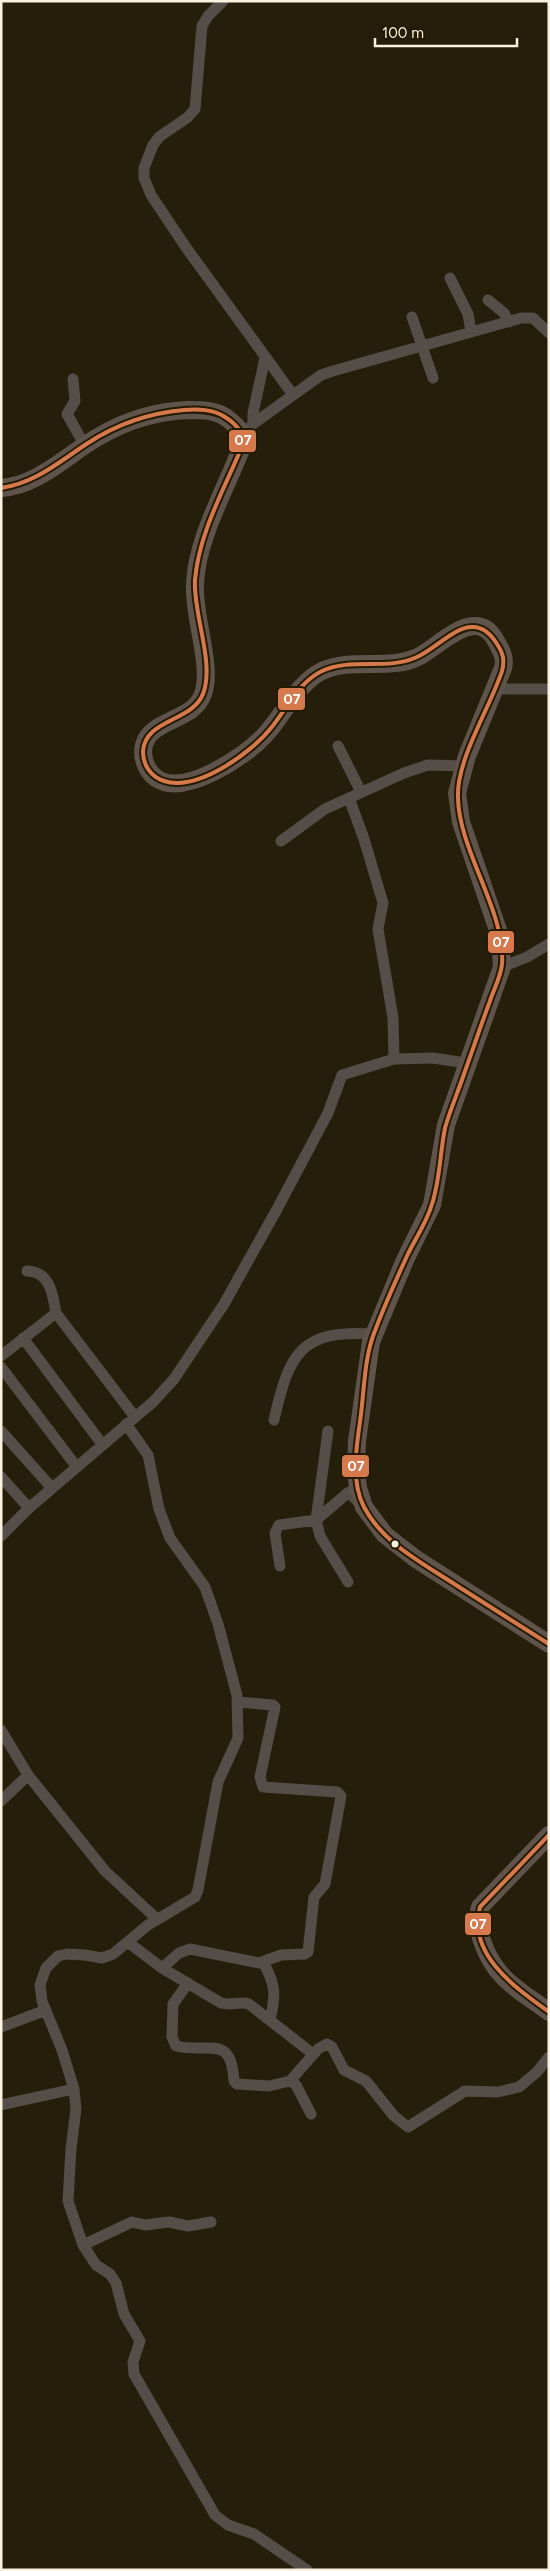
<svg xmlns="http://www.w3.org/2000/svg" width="550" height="2571" font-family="Figtree,sans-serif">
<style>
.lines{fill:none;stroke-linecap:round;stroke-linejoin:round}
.street{stroke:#554d48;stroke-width:11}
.primary{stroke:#5f544b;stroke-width:18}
.bus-1-casing{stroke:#231a00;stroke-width:8}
.bus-1{stroke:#d67a4d;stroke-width:4}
.bus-dot{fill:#faf2de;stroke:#231a00;stroke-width:2}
.line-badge{stroke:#231a00;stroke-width:2}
.badge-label{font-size:14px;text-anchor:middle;font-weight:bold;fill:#fff}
</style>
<rect width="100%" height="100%" fill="#241e0a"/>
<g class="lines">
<path class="street" d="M 223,1 L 208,16 L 202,26 L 195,109 L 188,117 L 159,137 L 153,145 L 144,168 L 144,178 L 151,195 L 185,246 L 293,395
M 450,278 L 468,314 L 471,332
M 488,300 L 504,313 L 509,322
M 412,317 L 433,378
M 73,379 L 75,401 L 67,414 L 85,446
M 253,424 L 253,413 L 265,358
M 243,435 L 253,424 L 321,375 L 333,371 L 521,318 L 533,318 L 549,333
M 495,689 L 549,689
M 338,746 L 361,792
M 349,798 L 364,839 L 383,903 L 378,929 L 393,1018 L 394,1059
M 281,841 L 325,809 L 404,773 L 428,765 L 464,766
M 502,967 L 527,957 L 549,944
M 27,1271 C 50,1271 53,1295 56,1313 L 135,1417
M 23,1338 L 102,1444
M 1,1356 L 56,1313
M 1,1367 L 76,1466
M 274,1420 C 289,1353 301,1329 374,1334
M 126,1424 L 148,1455 L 159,1509 L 170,1538 L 205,1587 L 218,1624 L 237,1695 L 238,1738 L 218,1782 L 198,1890 L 195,1897 L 148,1925 L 113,1954 L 102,1958 L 85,1955 L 67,1954 L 58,1956 L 46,1968 L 40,1985 L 42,2001 L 62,2050 L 74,2089 L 76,2109 L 71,2149 L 68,2201 L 83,2245 L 96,2265 L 110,2274 L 116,2283 L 124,2314 L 140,2341 L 133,2362 L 134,2374 L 215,2515 L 228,2525 L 254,2534 L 307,2570
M 1,1431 L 52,1488
M 328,1431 L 316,1520 L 320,1536 L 348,1582
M 1,1477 L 29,1508
M 1,1536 L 29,1508 L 153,1402 L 174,1379 L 224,1304 L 276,1211 L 328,1113 L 342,1075 L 394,1059 L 433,1058 L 466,1063
M 280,1566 L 275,1533 L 279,1525 L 316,1520 L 349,1492 L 359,1503
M 1,1730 L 28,1775 L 105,1871 L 157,1919
M 1,1801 L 28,1775
M 129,1943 L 162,1968 L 221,2003 C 231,2006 240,2001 249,2004 L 313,2054
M 263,1962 C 276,1985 276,1995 270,2020
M 162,1968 L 179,1953 L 190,1949 L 259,1963 L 281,1955 L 305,1954 L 308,1952 L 314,1897 L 325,1884 L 341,1796 L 337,1792 L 263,1787 L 260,1777 L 275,1707 L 273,1705 L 238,1702
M 188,1983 L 173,2004 L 172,2037 L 176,2046 C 209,2054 231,2033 234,2081 L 237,2084 L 269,2086 L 290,2081 L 296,2085 L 311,2114
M 1,2027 L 46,2010
M 290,2081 L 318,2049 L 327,2044 L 332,2047 L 344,2070 L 366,2081 L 394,2116 L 408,2127 L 465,2091 L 498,2092 L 519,2087 L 537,2072 L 549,2057
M 1,2105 L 74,2089
M 83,2245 L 132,2222 L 145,2225 L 169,2222 L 188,2226 L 211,2222"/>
<path class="primary" d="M 1,488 C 38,486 68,454 98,437 C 125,421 157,411 189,410 C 203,410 217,410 228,419 C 237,426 244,433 243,444 C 227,487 196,539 195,585 C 193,616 213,667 203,694 C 194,721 150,719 144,745 C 141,756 146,771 156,778 C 183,798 244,757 263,737 C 283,717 296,684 322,671 C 352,657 388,671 418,657 C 440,646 476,604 496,641 C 501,650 506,658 503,668 L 467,756 L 457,793 L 461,822 L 500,936 L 502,967 L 446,1125 L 432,1205 L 405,1260 L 371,1342 L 357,1441 L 356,1469 L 358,1488 L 364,1507 L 385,1535 L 416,1559 L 549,1644
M 549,1835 L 480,1907 C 476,1919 478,1928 482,1941 C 495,1979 518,1989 549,2012"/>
<g class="bus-1-casing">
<path id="bus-1" d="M 1,488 C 36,483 60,461 88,443 C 117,424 150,413 184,410 C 198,409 213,409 225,417 C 235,423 243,432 243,444 C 225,488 199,532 195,580 C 193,615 215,662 203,694 C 192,722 144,719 143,752 C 143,765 151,777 164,781 C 197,792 251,753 271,728 C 287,708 299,682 322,671 C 352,657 387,671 417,657 C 443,645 473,604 497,644 C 503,653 505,660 502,671 C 490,708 456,760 458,798 C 459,851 506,912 502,964 C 501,976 494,989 490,1001 C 481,1025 473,1049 464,1074 C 458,1092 450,1110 445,1128 C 440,1153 440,1180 432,1204 C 427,1222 415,1239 407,1256 C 395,1282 383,1309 373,1336 C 364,1362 364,1394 360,1422 C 356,1449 351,1482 364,1507 C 383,1544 426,1565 459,1587 C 489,1606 519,1625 549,1644
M 549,1835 L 480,1907 C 467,1955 516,1988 549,2012"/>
</g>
<use href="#bus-1" class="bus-1"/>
</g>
<circle class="bus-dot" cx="395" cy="1544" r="4.5"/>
<g class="line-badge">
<rect x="228" y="429" width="29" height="24" rx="5" fill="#d67a4d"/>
<rect x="277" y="687" width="29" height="24" rx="5" fill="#d67a4d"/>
<rect x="487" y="930" width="28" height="24" rx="5" fill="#d67a4d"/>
<rect x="341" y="1454" width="29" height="24" rx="5" fill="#d67a4d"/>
<rect x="464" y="1912" width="28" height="24" rx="5" fill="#d67a4d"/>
</g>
<g class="badge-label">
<text x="243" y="445">07</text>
<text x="292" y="704">07</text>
<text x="501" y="947">07</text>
<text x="356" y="1471">07</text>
<text x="478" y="1929">07</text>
</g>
<rect width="550" height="2571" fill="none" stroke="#faf2de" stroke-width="5"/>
<path d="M375 38v8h142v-8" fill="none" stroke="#faf2de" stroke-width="2.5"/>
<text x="382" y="38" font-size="15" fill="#faf2de" stroke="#231a00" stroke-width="4" paint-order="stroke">100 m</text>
</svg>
